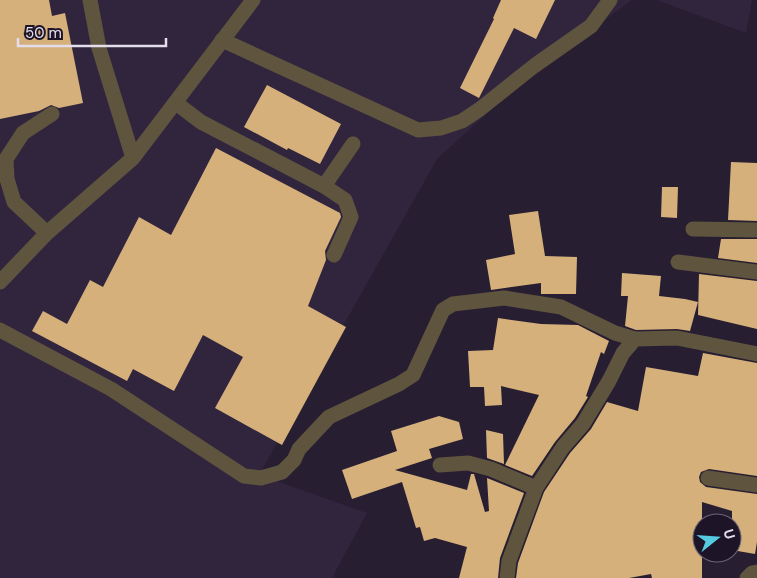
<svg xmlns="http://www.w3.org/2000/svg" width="757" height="578" font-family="'DM Sans',sans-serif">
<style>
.built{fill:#31253e}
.building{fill:#d5b07b}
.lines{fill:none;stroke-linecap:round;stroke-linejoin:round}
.minor{stroke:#5f543e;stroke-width:15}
</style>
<rect width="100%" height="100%" fill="#271e31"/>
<path class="built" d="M 0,0 L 632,0 L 526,78 L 437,159 L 259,475 L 367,513 L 332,578 L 0,578 Z
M 657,0 L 752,0 L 746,33 Z"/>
<path class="building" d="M 0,0 L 49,0 L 52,16 L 65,13 L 83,103 L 59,108 L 51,105 L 39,111 L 0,119 Z
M 501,0 L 555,0 L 536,39 L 514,28 L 479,98 L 460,88 L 494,19 L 493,18 Z
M 267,85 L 341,124 L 320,164 L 288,148 L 287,150 L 244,127 Z
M 216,148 L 340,213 L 341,217 L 325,251 L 326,260 L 308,306 L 346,327 L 282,445 L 215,408 L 243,357 L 203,335 L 174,391 L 133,369 L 127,381 L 32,331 L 43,311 L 67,324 L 90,280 L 103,287 L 139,217 L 171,235 Z
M 731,162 L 757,163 L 757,221 L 728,220 Z
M 662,187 L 678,187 L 677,218 L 661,217 Z
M 538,211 L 545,256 L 577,257 L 576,294 L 541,294 L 541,283 L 491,290 L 486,260 L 515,254 L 509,215 Z
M 721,239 L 757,239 L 757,263 L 718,258 Z
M 622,273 L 661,276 L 659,296 L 685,299 L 698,302 L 690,331 L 677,329 L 636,330 L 625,326 L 628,296 L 621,296 Z
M 699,274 L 757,281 L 757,329 L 698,315 Z
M 498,318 L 541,324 L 578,325 L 609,341 L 604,354 L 601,352 L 586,396 L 588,397 L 575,418 L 555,442 L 532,476 L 505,465 L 539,395 L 501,386 L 502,405 L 485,406 L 484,387 L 470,387 L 468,351 L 493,350 Z
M 703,353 L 757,363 L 757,476 L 709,469 L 701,472 L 699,477 L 700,482 L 706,487 L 757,494 L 757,542 L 755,554 L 732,550 L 732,511 L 702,502 L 702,578 L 652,578 L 651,574 L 629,578 L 516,578 L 518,563 L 544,492 L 570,453 L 591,429 L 607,402 L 638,411 L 646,367 L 698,376 Z
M 439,416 L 459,422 L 463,439 L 429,449 L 432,458 L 395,470 L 467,490 L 471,474 L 474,474 L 485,512 L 489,511 L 487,478 L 524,493 L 500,558 L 498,578 L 459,578 L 467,547 L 435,538 L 424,541 L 420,527 L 416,528 L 402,482 L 352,499 L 342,470 L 397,451 L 391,431 Z
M 486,430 L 503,434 L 504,464 L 487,458 Z"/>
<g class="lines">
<path class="minor" d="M 90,0 L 99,48 L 133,158
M 222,40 L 418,130 L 441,128 L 462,121 L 480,109 L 534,66 L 591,26 L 610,0
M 176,103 L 201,122 L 324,186 L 345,200 L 351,217 L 334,255
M 324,186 L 353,144
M 693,229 L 757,230
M 47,233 L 14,202 L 7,179 L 6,159 L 23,133 L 52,114
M 678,262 L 757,272
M 0,282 L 47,233 L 133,158 L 253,0
M 0,330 L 111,389 L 244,476 L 261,478 L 282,472 L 294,460 L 299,449 L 329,417 L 399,384 L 413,375 L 443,310 L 453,304 L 504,298 L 561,307 L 615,333 L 635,339 L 677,338 L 757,354
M 440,465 L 468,463 L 491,469 L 536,488
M 708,478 L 757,485
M 507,578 L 509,561 L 536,488 L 563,447 L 583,424 L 609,381 L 623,353 L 635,339
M 747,578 L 752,573 L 757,572"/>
</g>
<g transform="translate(717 538) rotate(73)"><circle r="24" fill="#1d1427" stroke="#6d6576"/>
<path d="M0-4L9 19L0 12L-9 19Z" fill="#55cae0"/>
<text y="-8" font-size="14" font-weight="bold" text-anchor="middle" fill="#e4deec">U</text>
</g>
<path d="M18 38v8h148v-8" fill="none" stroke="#e4deec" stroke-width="2.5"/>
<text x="25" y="38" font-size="15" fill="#e4deec" stroke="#1d1427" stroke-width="4" paint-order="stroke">50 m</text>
</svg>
